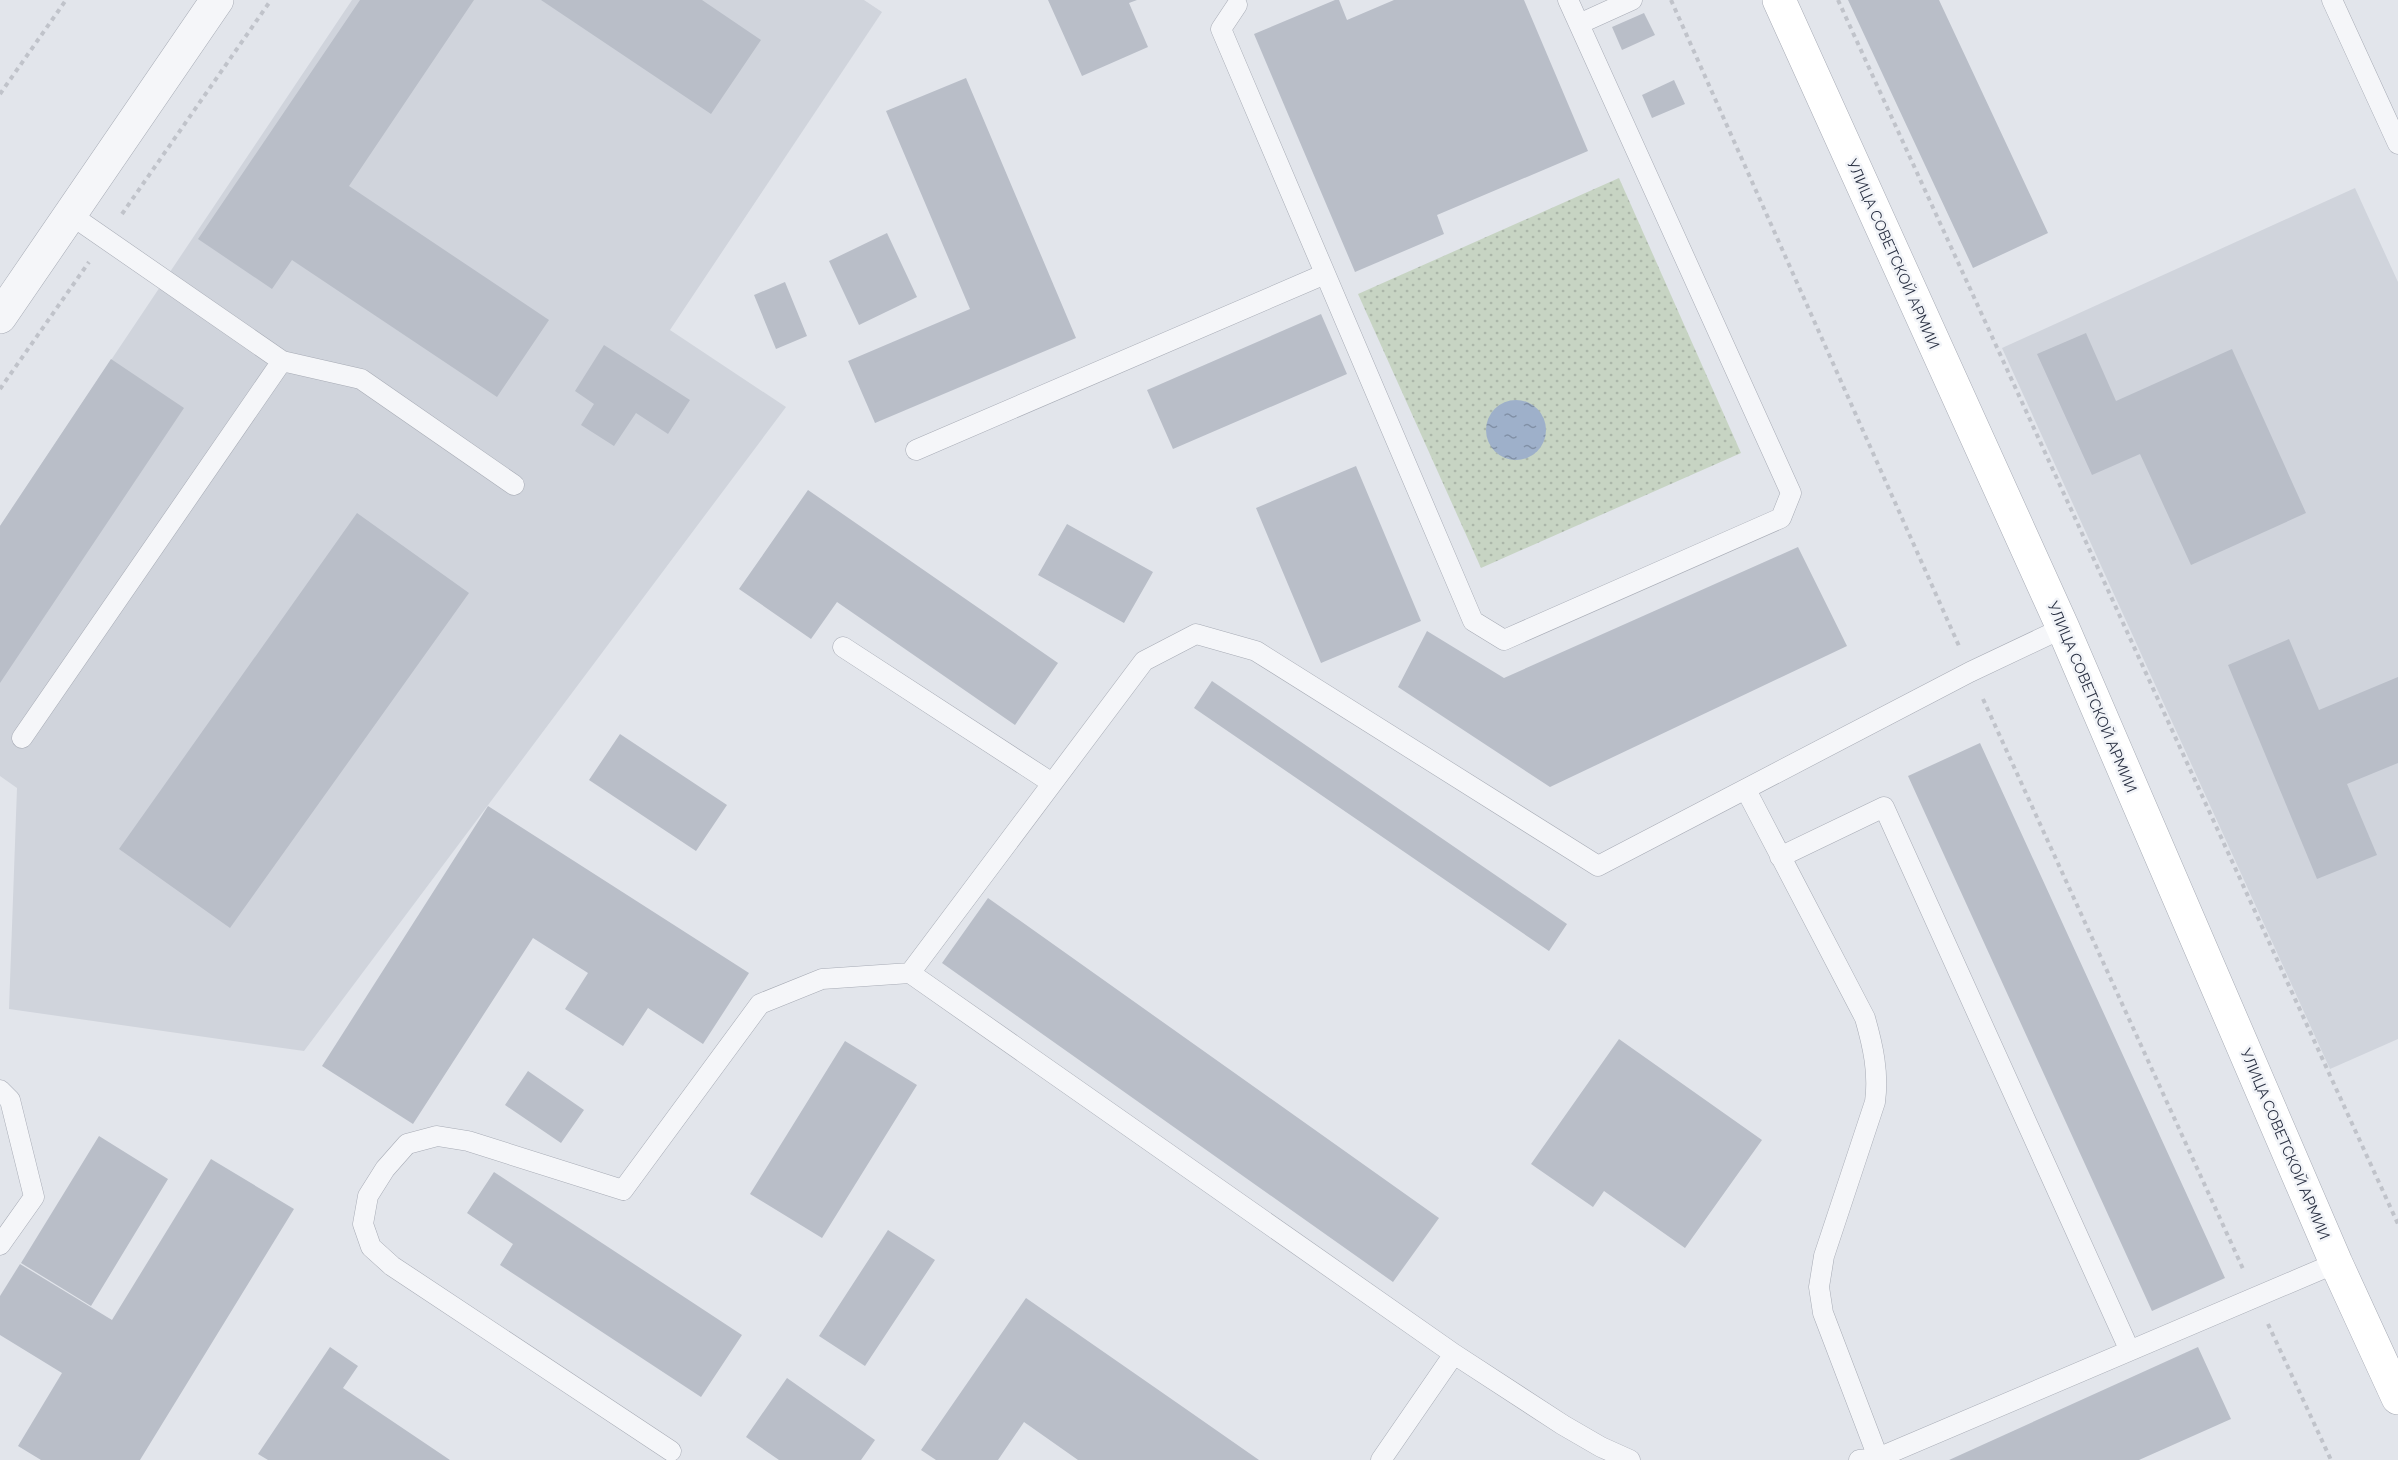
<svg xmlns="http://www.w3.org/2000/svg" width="2398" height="1460" font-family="Raleway,sans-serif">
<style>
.built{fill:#d0d4dc}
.park{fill:url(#park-dots)}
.water{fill:url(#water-ripples)}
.building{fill:#b9bec8}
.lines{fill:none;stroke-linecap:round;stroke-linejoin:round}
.lane-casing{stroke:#a7abb5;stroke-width:21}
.street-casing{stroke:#a7abb5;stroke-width:34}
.secondary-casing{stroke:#a7abb5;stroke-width:34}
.path{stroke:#c0c3ca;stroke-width:4;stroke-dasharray:4.5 4.5;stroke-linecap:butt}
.lane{stroke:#f5f6f9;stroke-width:20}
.street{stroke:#f5f6f9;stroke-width:33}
.secondary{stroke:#fff;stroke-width:33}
.labels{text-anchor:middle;stroke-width:5;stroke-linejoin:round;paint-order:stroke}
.street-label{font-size:15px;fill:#2a3143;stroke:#f2f4f8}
</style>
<defs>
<pattern id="park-dots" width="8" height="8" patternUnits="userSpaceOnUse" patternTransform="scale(1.5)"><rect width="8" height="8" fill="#c7d4c3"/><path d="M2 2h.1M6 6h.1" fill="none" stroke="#abb6a9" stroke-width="1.8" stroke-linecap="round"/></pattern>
<pattern id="water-ripples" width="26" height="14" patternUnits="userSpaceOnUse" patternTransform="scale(1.5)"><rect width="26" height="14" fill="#9eb0ca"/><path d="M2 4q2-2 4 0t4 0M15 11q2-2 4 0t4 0" fill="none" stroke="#8190a6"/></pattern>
</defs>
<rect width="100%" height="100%" fill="#e2e5eb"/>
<path class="built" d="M 352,0 L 864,0 L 882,12 L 670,330 L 786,407 L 304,1051 L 9,1009 L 17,788 L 0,776 L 0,526 Z
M 2355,188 L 2398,282 L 2398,1039 L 2330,1069 L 2002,348 Z"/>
<path class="park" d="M 1619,178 L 1741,453 L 1481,568 L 1358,294 Z"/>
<path class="water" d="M1486 430a30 30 0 1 1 60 0a30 30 0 1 1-60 0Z"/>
<path class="building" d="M 360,0 L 474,0 L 349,186 L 549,320 L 497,397 L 292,260 L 272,289 L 198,239 Z
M 541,0 L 702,0 L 761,40 L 711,114 Z
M 1048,0 L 1137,0 L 1129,3 L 1148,47 L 1082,76 Z
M 1335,0 L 1339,0 L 1347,20 L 1394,0 L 1524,0 L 1588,151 L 1437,215 L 1444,234 L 1355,272 L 1254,34 Z
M 1848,0 L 1939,0 L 2048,233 L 1973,268 Z
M 1644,13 L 1655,35 L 1622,50 L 1612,27 Z
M 966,78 L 1076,338 L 875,423 L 848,361 L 970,309 L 886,111 Z
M 1674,80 L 1685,104 L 1652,118 L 1642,95 Z
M 887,233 L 917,297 L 859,325 L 829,261 Z
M 785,282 L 807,336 L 776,349 L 754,295 Z
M 1321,314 L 1347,374 L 1173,449 L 1147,390 Z
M 2086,333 L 2116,401 L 2232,349 L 2306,513 L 2191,565 L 2140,454 L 2092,475 L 2037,354 Z
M 604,345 L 690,400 L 668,434 L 636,413 L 614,446 L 581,425 L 594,404 L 575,391 Z
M 111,359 L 184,408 L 0,683 L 0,526 Z
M 1356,466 L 1421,621 L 1321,663 L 1256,508 Z
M 808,490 L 1058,663 L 1015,725 L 837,602 L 811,639 L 739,589 Z
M 357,513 L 469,593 L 230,928 L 119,849 Z
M 1067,524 L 1153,572 L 1124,623 L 1038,575 Z
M 1798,547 L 1847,646 L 1550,787 L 1398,687 L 1427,631 L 1504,678 Z
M 2289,639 L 2319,710 L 2398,677 L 2398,763 L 2347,784 L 2377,855 L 2317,879 L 2228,665 Z
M 1212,681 L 1567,924 L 1549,951 L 1194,708 Z
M 620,734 L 727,805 L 696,851 L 589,780 Z
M 1980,743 L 2225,1278 L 2152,1311 L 1908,776 Z
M 488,806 L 749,973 L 703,1044 L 648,1008 L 623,1046 L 565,1009 L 588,973 L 533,938 L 413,1124 L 322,1066 Z
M 988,898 L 1439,1218 L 1393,1282 L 942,963 Z
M 1619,1039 L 1762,1140 L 1685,1248 L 1604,1191 L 1593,1207 L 1531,1164 Z
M 845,1041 L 917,1085 L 822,1238 L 750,1194 Z
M 528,1071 L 584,1110 L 561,1143 L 505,1105 Z
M 99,1136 L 168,1179 L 91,1306 L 21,1263 Z
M 211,1159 L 294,1209 L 140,1460 L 41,1460 L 18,1446 L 62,1373 L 0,1335 L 0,1296 L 20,1264 L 112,1320 Z
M 494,1172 L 742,1335 L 701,1397 L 500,1265 L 513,1244 L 467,1213 Z
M 888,1230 L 935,1260 L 865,1366 L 819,1336 Z
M 1026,1298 L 1183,1407 L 1259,1460 L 1078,1460 L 1024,1422 L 998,1460 L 936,1460 L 921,1450 Z
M 330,1347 L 358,1366 L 343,1388 L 450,1460 L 268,1460 L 258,1454 Z
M 2198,1347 L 2231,1419 L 2139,1460 L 1949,1460 Z
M 787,1378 L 875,1440 L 861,1460 L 779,1460 L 746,1437 Z"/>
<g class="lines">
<g class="lane-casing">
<path id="lane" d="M 2332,0 L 2398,144
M 1237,5 L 1221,29 L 1473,621 L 1504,640 L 1781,518 L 1791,493 L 1568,0
M 1579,24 L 1632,0
M 71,215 L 282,361 L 361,379 L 514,485
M 916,450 L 1325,274
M 843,647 L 1052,783
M 22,738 L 282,361
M 1746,790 L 1865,1018 C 1873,1046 1879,1073 1875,1102 L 1824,1256 L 1819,1287 L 1823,1313 L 1879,1460
M 1780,857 L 1884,807 L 2129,1349
M 910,973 L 1454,1354 L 1563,1425 L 1601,1447 L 1630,1460
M 0,1090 L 10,1100 L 34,1197 L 0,1245
M 671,1451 L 392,1266 L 371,1247 L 363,1224 L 368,1196 L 385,1169 L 407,1144 L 437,1136 L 468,1141 L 623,1190 L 760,1004 L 822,979 L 910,973 L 1144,661 L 1196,634 L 1256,651 L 1598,866 L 1970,672 L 2063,628
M 1381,1460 L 1454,1354
M 1859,1460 L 1878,1458 L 2336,1263"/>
</g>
<g class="street-casing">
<path id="street" d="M 0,317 L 217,0"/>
</g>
<g class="secondary-casing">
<path id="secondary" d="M 1779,0 L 2063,628 L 2336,1263 L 2398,1398"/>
</g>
<path class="path" d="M 1671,0 L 1959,646
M 1838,0 L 2398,1224
M 0,94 L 66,0
M 122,214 L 271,0
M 0,389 L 89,262
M 1983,699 L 2244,1271
M 2268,1324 L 2331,1460"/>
<use href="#lane" class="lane"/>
<use href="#street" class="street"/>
<use href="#secondary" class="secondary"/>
</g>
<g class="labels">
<g class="street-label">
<text transform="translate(1893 254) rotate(66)" y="5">УЛИЦА СОВЕТСКОЙ АРМИИ</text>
<text transform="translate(2092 697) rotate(67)" y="5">УЛИЦА СОВЕТСКОЙ АРМИИ</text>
<text transform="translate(2285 1144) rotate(67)" y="5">УЛИЦА СОВЕТСКОЙ АРМИИ</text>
</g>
</g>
</svg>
